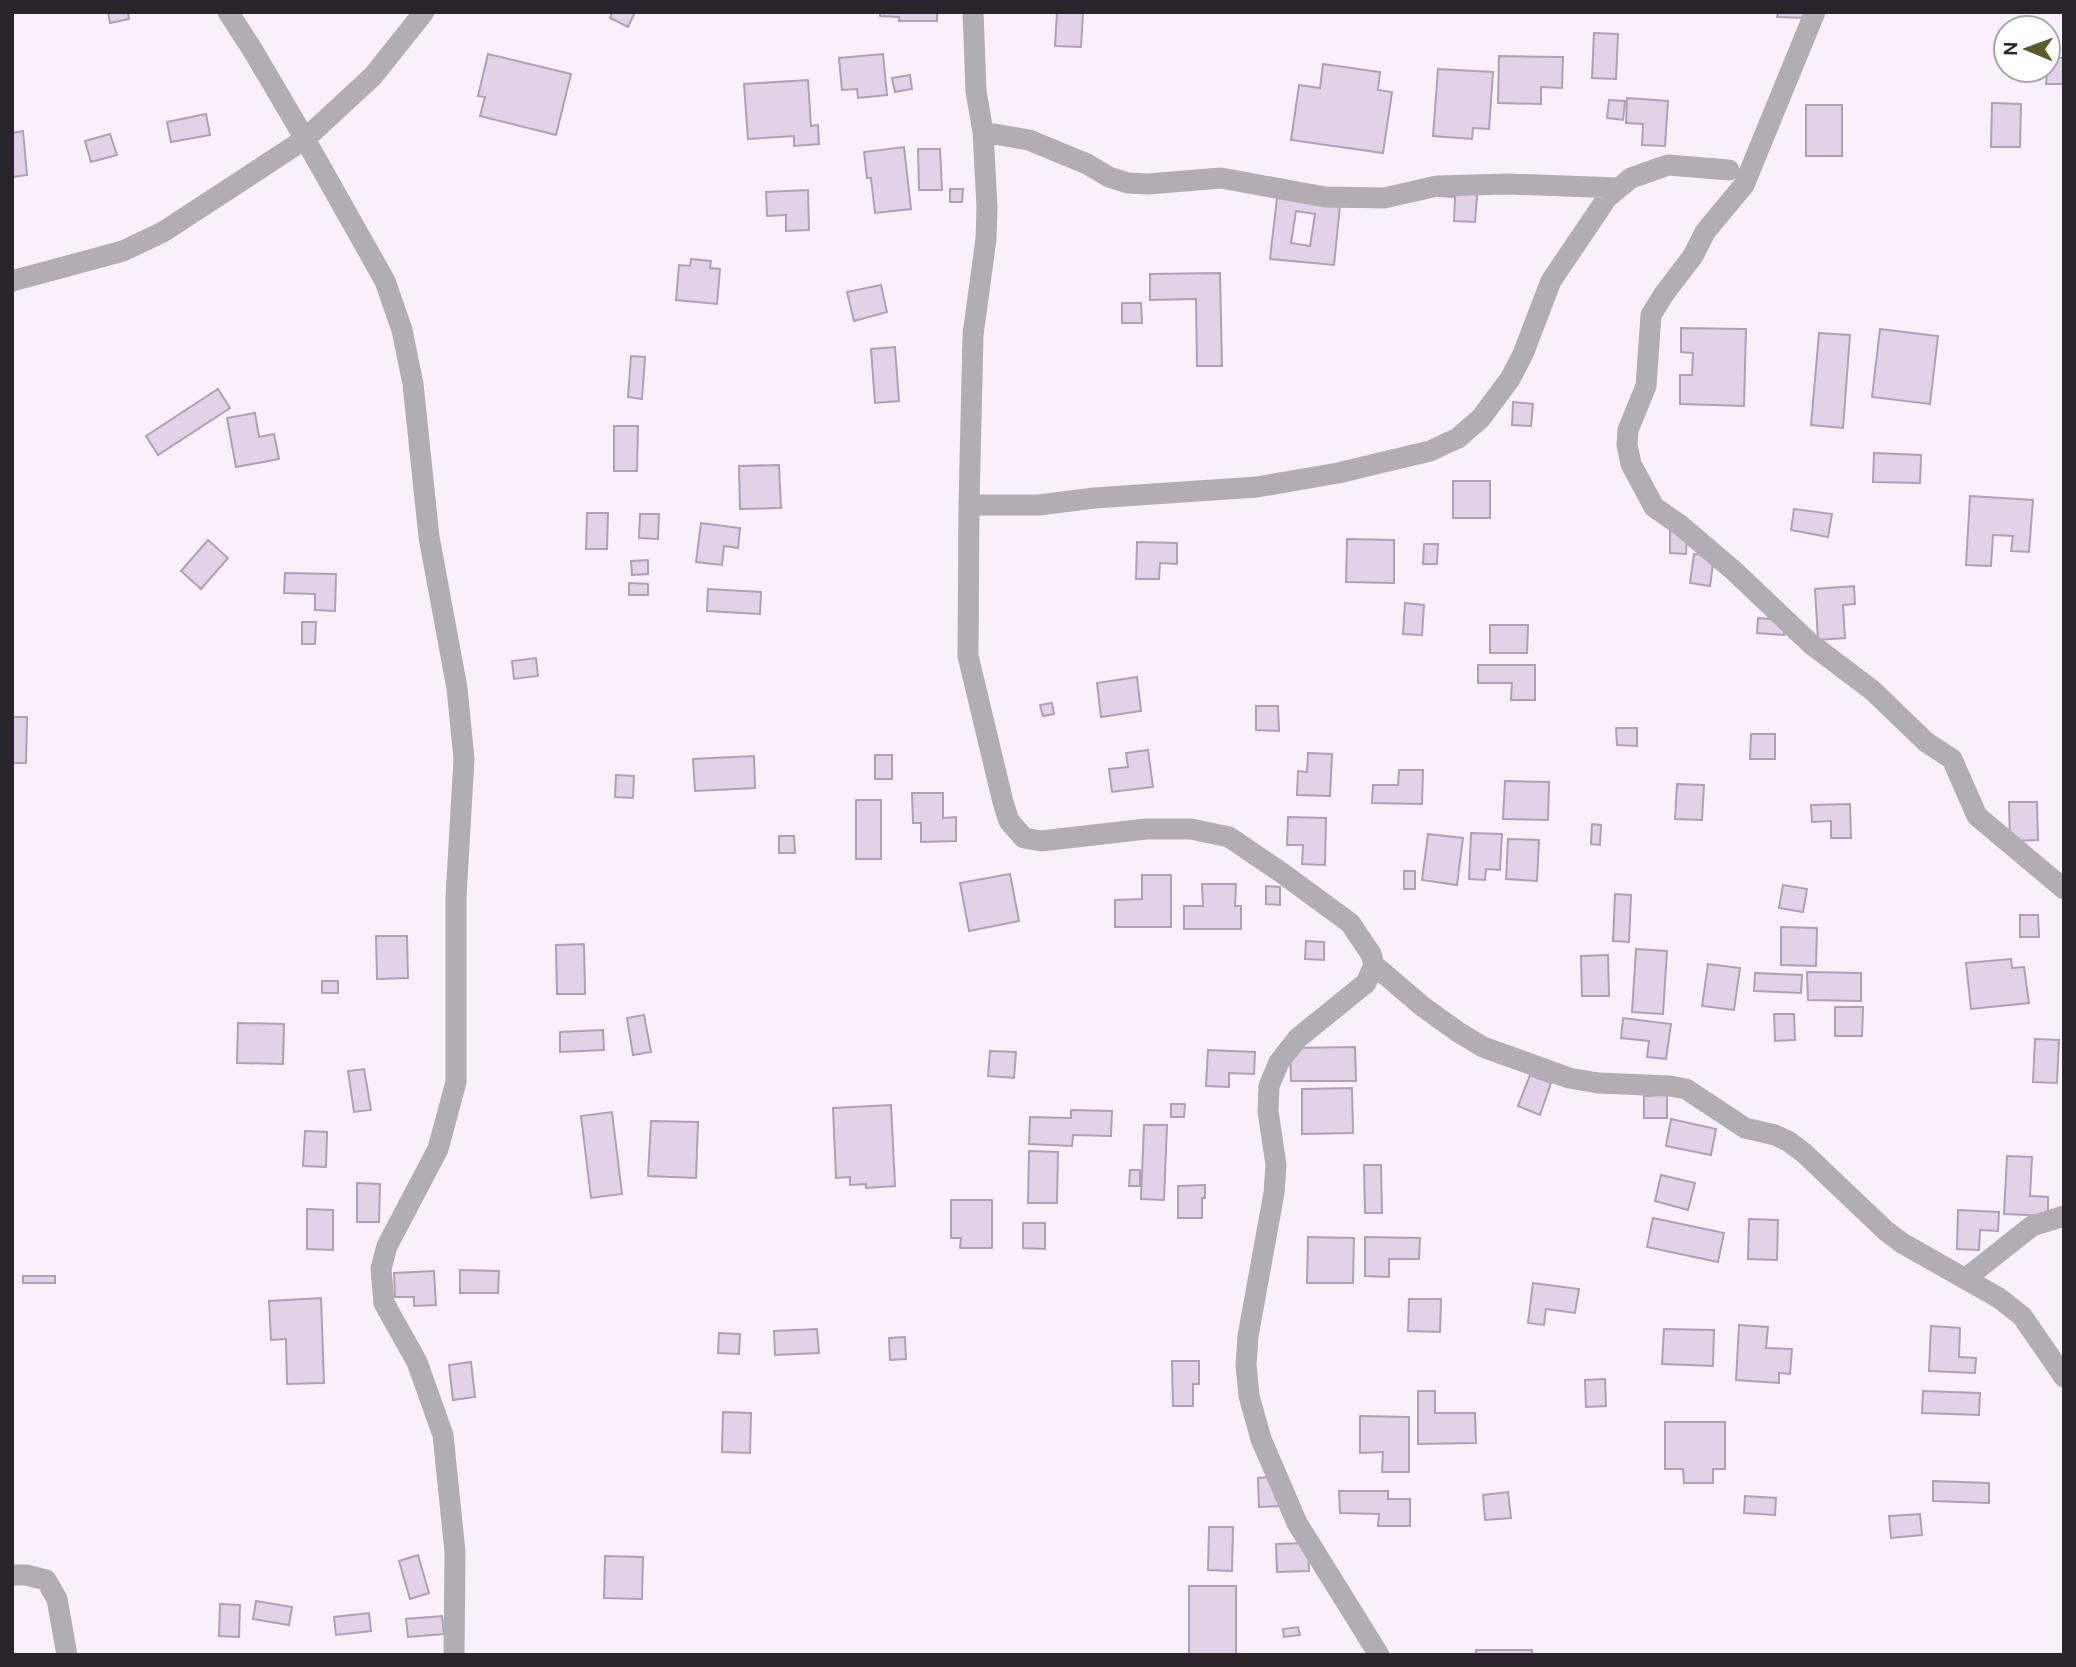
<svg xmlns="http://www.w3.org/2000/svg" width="2076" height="1667" font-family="'DM Sans',sans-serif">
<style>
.building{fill:#e1d2e7;stroke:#afa1b4;stroke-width:2;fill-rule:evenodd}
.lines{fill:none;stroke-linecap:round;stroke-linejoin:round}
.minor{stroke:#b2acb5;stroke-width:21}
</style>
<rect width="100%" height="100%" fill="#f9f0fc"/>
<path class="building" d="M 108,12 L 128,12 L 129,19 L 110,23 Z
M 612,12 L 635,12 L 628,27 L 610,18 Z
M 880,12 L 937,12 L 937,21 L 899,21 L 899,17 L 880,16 Z
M 1057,12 L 1083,13 L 1081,47 L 1055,46 Z
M 1778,12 L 1807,12 L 1807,18 L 1777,17 Z
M 1594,33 L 1618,34 L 1616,79 L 1592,78 Z
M 488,54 L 571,74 L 556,135 L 480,116 L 485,97 L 478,96 Z
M 883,54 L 887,95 L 858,98 L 857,89 L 842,90 L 839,58 Z
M 1499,56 L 1563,57 L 1562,88 L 1541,87 L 1541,104 L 1498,103 Z
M 2048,58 L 2064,58 L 2064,84 L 2046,84 Z
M 1323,64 L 1380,72 L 1378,90 L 1392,92 L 1383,153 L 1291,140 L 1299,85 L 1320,88 Z
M 1438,69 L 1493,72 L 1489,129 L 1473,128 L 1472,139 L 1433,136 Z
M 910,75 L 912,89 L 895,92 L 892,78 Z
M 808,80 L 811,126 L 818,125 L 819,144 L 794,146 L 794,136 L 748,139 L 744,84 Z
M 1627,98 L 1668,101 L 1665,146 L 1642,145 L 1643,124 L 1626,123 Z
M 1609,100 L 1625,101 L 1623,120 L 1607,118 Z
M 1992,103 L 2021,104 L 2020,147 L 1991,147 Z
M 1806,105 L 1842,105 L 1842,156 L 1806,156 Z
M 206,114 L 210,135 L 171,142 L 167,122 Z
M 23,131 L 27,175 L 12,177 L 12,133 Z
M 110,134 L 117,155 L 91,162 L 85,141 Z
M 904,147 L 911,209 L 875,213 L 871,178 L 867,178 L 864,152 Z
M 918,149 L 940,149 L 942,190 L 919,190 Z
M 1478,184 L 1475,222 L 1454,221 L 1455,197 L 1438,196 Z
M 950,189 L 963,189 L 962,202 L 950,202 Z
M 1278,189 L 1341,195 L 1334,265 L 1270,259 ZM 1296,211 L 1315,214 L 1310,246 L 1291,243 Z
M 808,190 L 809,230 L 786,231 L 786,215 L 767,216 L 766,192 Z
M 691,259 L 711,261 L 710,268 L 720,269 L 717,304 L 676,300 L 679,265 L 690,266 Z
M 1220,273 L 1222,366 L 1197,366 L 1196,299 L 1150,300 L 1150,274 Z
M 881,285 L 887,312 L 854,321 L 847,292 Z
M 1122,303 L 1141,303 L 1142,323 L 1122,323 Z
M 1681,328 L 1746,329 L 1744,406 L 1680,404 L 1680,375 L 1692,375 L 1693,353 L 1681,352 Z
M 1880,329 L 1938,336 L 1930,404 L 1872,397 Z
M 1819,333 L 1850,335 L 1843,428 L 1811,425 Z
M 895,347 L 899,401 L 875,403 L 871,349 Z
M 631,356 L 645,357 L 642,399 L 628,397 Z
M 218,389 L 230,408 L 158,455 L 146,436 Z
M 1513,402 L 1533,404 L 1531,426 L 1512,425 Z
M 255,413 L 259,437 L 274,434 L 279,459 L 236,467 L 227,418 Z
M 614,426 L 638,426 L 637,471 L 614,471 Z
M 1874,453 L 1921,455 L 1920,483 L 1873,482 Z
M 779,465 L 781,508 L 740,509 L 739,466 Z
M 1453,481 L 1490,481 L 1490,518 L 1453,518 Z
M 1970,496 L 2033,500 L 2029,552 L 2011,551 L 2013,536 L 1993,535 L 1991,566 L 1966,565 Z
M 1794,509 L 1832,514 L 1828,537 L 1791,530 Z
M 587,513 L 608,513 L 607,549 L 586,549 Z
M 640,514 L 659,514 L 658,539 L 639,538 Z
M 701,523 L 740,528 L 738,548 L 724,546 L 722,565 L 696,562 Z
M 1670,531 L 1687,532 L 1686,554 L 1670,553 Z
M 1347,539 L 1394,540 L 1394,583 L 1346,582 Z
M 208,540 L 228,558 L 201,589 L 181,571 Z
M 1137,542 L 1177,543 L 1177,564 L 1160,563 L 1159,579 L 1136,579 Z
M 1424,544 L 1438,544 L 1437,564 L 1423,564 Z
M 1694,554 L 1714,556 L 1710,586 L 1690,583 Z
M 648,560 L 648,574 L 632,575 L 631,561 Z
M 285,573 L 336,574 L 335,611 L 315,610 L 315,594 L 284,593 Z
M 629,583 L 648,584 L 648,595 L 629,595 Z
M 1854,586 L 1855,604 L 1843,605 L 1845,638 L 1818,640 L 1815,589 Z
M 708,589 L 761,592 L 760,614 L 707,611 Z
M 1405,603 L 1424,605 L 1422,635 L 1403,634 Z
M 1758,618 L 1784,620 L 1784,635 L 1757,633 Z
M 302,622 L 316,622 L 315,644 L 302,644 Z
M 1490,625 L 1528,625 L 1527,653 L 1490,653 Z
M 536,658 L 538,676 L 514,679 L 512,661 Z
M 1478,665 L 1535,665 L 1535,700 L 1511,700 L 1512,683 L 1478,683 Z
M 1137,677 L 1141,711 L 1101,717 L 1097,683 Z
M 1052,703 L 1054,714 L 1043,716 L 1040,705 Z
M 1256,706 L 1278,706 L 1279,731 L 1256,730 Z
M 12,717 L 27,717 L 26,763 L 12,763 Z
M 1616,728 L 1637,728 L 1637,746 L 1617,745 Z
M 1751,734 L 1775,734 L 1775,759 L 1750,759 Z
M 1148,750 L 1153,787 L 1112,792 L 1109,769 L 1128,767 L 1126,753 Z
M 1308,753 L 1332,754 L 1330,796 L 1297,795 L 1298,771 L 1307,772 Z
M 875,755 L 892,755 L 892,779 L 875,779 Z
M 754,756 L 755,788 L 695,791 L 693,759 Z
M 1399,770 L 1423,770 L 1422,804 L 1372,803 L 1373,785 L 1398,785 Z
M 616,775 L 634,776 L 633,798 L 615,797 Z
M 1505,781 L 1549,782 L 1548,820 L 1503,819 Z
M 1677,784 L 1704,785 L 1702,820 L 1675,819 Z
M 912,793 L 943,793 L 943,818 L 956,817 L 956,841 L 921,842 L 921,823 L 913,823 Z
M 856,800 L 881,800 L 881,859 L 856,859 Z
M 2009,802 L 2037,802 L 2038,840 L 2010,841 Z
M 1850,804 L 1851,838 L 1831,838 L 1831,821 L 1812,822 L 1811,805 Z
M 1288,817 L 1326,818 L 1325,865 L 1302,864 L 1303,845 L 1287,845 Z
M 1592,824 L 1601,825 L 1600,845 L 1591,844 Z
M 1471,833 L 1502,834 L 1500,870 L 1486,869 L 1485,880 L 1469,879 Z
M 1428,834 L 1463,838 L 1457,885 L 1422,880 Z
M 779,836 L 794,836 L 795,853 L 779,853 Z
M 1508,839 L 1539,840 L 1537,881 L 1506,879 Z
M 1404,871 L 1415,871 L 1415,889 L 1404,889 Z
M 1010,874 L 1019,921 L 969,931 L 960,883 Z
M 1142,875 L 1171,875 L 1171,927 L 1115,927 L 1115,900 L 1142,899 Z
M 1202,884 L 1236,884 L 1235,906 L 1241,906 L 1241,929 L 1184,929 L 1184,906 L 1203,906 Z
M 1783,885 L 1807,889 L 1803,912 L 1779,908 Z
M 1266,886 L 1280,887 L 1280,905 L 1266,904 Z
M 1615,894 L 1631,895 L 1629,942 L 1613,941 Z
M 2020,915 L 2038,915 L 2039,937 L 2020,937 Z
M 1781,927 L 1817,928 L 1816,966 L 1781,965 Z
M 376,936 L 407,936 L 408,978 L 377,979 Z
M 1306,941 L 1324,942 L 1324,960 L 1305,959 Z
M 584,944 L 585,994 L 557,994 L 556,945 Z
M 1636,949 L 1667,951 L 1663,1014 L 1632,1012 Z
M 1608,955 L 1609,996 L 1582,996 L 1581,956 Z
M 2011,959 L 2012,968 L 2024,967 L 2029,1003 L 1971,1009 L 1966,963 Z
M 1708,964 L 1740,968 L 1734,1010 L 1702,1006 Z
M 1807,972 L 1861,973 L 1861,1001 L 1808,1000 Z
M 1755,973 L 1802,975 L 1801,993 L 1754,991 Z
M 322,981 L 338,981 L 338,993 L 322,993 Z
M 1835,1007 L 1863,1007 L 1862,1036 L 1835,1036 Z
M 1774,1014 L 1794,1014 L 1795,1040 L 1775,1041 Z
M 644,1015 L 651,1052 L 633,1055 L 627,1018 Z
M 1623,1018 L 1671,1024 L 1666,1059 L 1647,1057 L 1649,1041 L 1621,1038 Z
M 238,1023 L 284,1024 L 283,1064 L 237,1063 Z
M 603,1030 L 604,1050 L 560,1052 L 560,1032 Z
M 2035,1039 L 2059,1040 L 2057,1083 L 2033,1082 Z
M 1355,1047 L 1356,1081 L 1291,1081 L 1290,1048 Z
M 1208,1050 L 1255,1052 L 1254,1074 L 1229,1073 L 1229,1087 L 1206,1086 Z
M 990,1051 L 1016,1052 L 1014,1078 L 988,1076 Z
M 364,1069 L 371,1110 L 354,1112 L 348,1071 Z
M 1530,1075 L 1551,1083 L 1540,1115 L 1518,1106 Z
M 1352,1088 L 1353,1133 L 1302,1134 L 1302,1089 Z
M 1667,1095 L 1667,1118 L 1644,1118 L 1644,1096 Z
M 1171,1104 L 1185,1104 L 1184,1117 L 1171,1117 Z
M 891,1105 L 895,1186 L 866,1188 L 866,1184 L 850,1185 L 850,1177 L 836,1178 L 833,1108 Z
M 1071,1110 L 1112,1111 L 1111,1136 L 1073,1135 L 1072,1146 L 1029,1144 L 1030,1117 L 1071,1118 Z
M 612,1112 L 622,1194 L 591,1198 L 581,1116 Z
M 1671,1119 L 1716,1129 L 1711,1155 L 1666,1146 Z
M 651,1121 L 698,1122 L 696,1178 L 648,1176 Z
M 1144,1125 L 1167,1125 L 1164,1200 L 1141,1199 Z
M 305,1131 L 327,1132 L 326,1167 L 303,1166 Z
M 1029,1151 L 1058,1152 L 1057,1203 L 1028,1203 Z
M 2007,1156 L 2032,1157 L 2030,1196 L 2048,1197 L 2048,1216 L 2004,1214 Z
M 1364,1165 L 1381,1165 L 1382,1213 L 1365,1213 Z
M 1130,1170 L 1140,1170 L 1140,1186 L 1129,1186 Z
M 1661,1175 L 1695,1183 L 1688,1210 L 1655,1201 Z
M 357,1183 L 380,1184 L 379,1222 L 357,1222 Z
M 1205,1185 L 1205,1198 L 1202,1198 L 1202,1218 L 1178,1218 L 1178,1186 Z
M 951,1200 L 992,1200 L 992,1248 L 960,1248 L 961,1238 L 951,1238 Z
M 307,1209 L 333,1210 L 333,1250 L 307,1249 Z
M 1958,1210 L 1999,1212 L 1998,1231 L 1980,1230 L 1979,1250 L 1957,1249 Z
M 1653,1218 L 1724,1233 L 1718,1262 L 1647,1247 Z
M 1749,1219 L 1778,1220 L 1777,1260 L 1748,1259 Z
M 1023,1223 L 1045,1223 L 1045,1249 L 1023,1248 Z
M 1308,1237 L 1354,1238 L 1353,1283 L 1307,1283 Z
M 1365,1237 L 1420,1238 L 1419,1259 L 1389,1259 L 1389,1277 L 1365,1276 Z
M 460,1270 L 499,1271 L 498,1293 L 460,1293 Z
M 434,1271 L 436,1305 L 414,1306 L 414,1297 L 395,1297 L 394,1273 Z
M 23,1276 L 55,1276 L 55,1283 L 23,1283 Z
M 1533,1283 L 1579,1289 L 1575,1313 L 1546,1309 L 1544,1325 L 1528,1323 Z
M 321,1298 L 324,1383 L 287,1384 L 286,1339 L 271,1340 L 269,1301 Z
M 1409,1299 L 1441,1299 L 1440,1332 L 1408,1331 Z
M 1739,1325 L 1768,1327 L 1766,1348 L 1792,1349 L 1790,1374 L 1779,1373 L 1779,1383 L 1736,1380 Z
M 1931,1326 L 1960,1328 L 1959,1357 L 1976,1358 L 1975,1373 L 1929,1371 Z
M 817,1329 L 819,1353 L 775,1355 L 774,1331 Z
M 1664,1329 L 1714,1330 L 1713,1366 L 1662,1364 Z
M 719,1333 L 740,1334 L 739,1354 L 718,1353 Z
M 905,1337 L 906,1359 L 890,1360 L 889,1338 Z
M 1172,1361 L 1199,1361 L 1199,1384 L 1193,1384 L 1193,1406 L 1173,1406 Z
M 471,1362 L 475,1397 L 453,1400 L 449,1365 Z
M 1605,1379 L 1606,1406 L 1586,1407 L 1585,1380 Z
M 1418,1391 L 1435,1391 L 1435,1413 L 1475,1413 L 1476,1443 L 1418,1444 Z
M 1923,1391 L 1980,1393 L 1979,1415 L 1922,1413 Z
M 723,1412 L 751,1413 L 750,1453 L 722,1452 Z
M 1360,1416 L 1409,1417 L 1409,1472 L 1382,1472 L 1383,1452 L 1360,1453 Z
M 1665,1422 L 1725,1422 L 1725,1469 L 1713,1469 L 1713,1483 L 1684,1483 L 1683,1469 L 1665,1469 Z
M 1282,1476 L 1284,1506 L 1259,1507 L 1258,1478 Z
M 1933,1481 L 1989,1483 L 1989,1503 L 1933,1501 Z
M 1339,1491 L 1388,1491 L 1388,1499 L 1410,1499 L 1410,1526 L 1378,1526 L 1379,1514 L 1340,1513 Z
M 1508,1492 L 1511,1518 L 1485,1520 L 1483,1495 Z
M 1745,1496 L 1776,1498 L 1775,1515 L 1744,1513 Z
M 1920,1514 L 1922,1535 L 1891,1538 L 1889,1516 Z
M 1209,1527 L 1233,1527 L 1232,1571 L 1208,1570 Z
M 1308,1543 L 1309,1571 L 1277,1572 L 1276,1544 Z
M 418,1555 L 429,1593 L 410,1599 L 399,1561 Z
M 605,1556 L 643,1557 L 642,1599 L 604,1598 Z
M 1189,1586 L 1236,1586 L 1236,1655 L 1189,1655 Z
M 256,1601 L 292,1607 L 289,1625 L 253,1619 Z
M 220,1604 L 240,1605 L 239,1637 L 219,1636 Z
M 369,1613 L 371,1631 L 336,1635 L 334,1617 Z
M 442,1616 L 444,1634 L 408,1637 L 406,1619 Z
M 1298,1627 L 1300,1635 L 1284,1637 L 1283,1629 Z
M 1476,1650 L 1532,1650 L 1532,1655 L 1476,1655 Z"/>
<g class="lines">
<path class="minor" d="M 228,12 L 252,49 L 305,139 L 385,281 L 402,330 L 413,384 L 429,537 L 457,688 L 464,759 L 456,897 L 456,1082 L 438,1149 L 387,1246 L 381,1269 L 384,1303 L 417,1362 L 443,1435 L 455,1552 L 454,1655
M 973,12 L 976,91 L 983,132 L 987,207 L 986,239 L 973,335 L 969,505 L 968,656 L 1003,802 L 1009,821 L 1024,838 L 1041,841 L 1146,829 L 1191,829 L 1229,837 L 1282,873 L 1350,923 L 1371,954 L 1374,965 L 1366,983 L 1298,1038 L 1279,1062 L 1269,1086 L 1268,1111 L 1276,1165 L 1274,1193 L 1248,1336 L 1246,1365 L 1249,1396 L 1261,1439 L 1297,1523 L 1379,1655
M 1815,12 L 1744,185 L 1705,232 L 1693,256 L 1664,294 L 1651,315 L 1646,386 L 1628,430 L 1627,445 L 1631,464 L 1654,507 L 1680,525 L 1733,570 L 1811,644 L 1872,690 L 1926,742 L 1952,759 L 1977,816 L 2064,889
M 983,132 L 1029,140 L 1087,164 L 1109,177 L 1128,183 L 1148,184 L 1221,178 L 1325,197 L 1384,198 L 1437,186 L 1507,184 L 1619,188
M 12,281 L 123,251 L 163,232 L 305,139 L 373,76 L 424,12
M 969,505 L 1039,505 L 1094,498 L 1257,487 L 1338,473 L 1430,451 L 1458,438 L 1481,418 L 1510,379 L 1523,354 L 1551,281 L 1607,198 L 1631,178 L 1668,165 L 1729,170
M 1374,965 L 1422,1006 L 1458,1032 L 1483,1047 L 1569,1078 L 1598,1083 L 1670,1086 L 1686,1089 L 1745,1128 L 1775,1135 L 1788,1141 L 1804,1153 L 1886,1231 L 1902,1243 L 1999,1298 L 2022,1316 L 2064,1377
M 1965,1279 L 2032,1226 L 2064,1216
M 12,1575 L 26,1575 L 46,1580 L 57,1599 L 67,1655"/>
</g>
<rect width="2076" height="1667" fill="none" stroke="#29242c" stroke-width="28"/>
<g transform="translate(2027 49) rotate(271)"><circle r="33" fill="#ffffff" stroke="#a9a7ab" stroke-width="2"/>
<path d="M0-5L12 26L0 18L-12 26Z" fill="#5a5b28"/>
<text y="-10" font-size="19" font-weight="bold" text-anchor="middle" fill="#29242c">N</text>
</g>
</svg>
